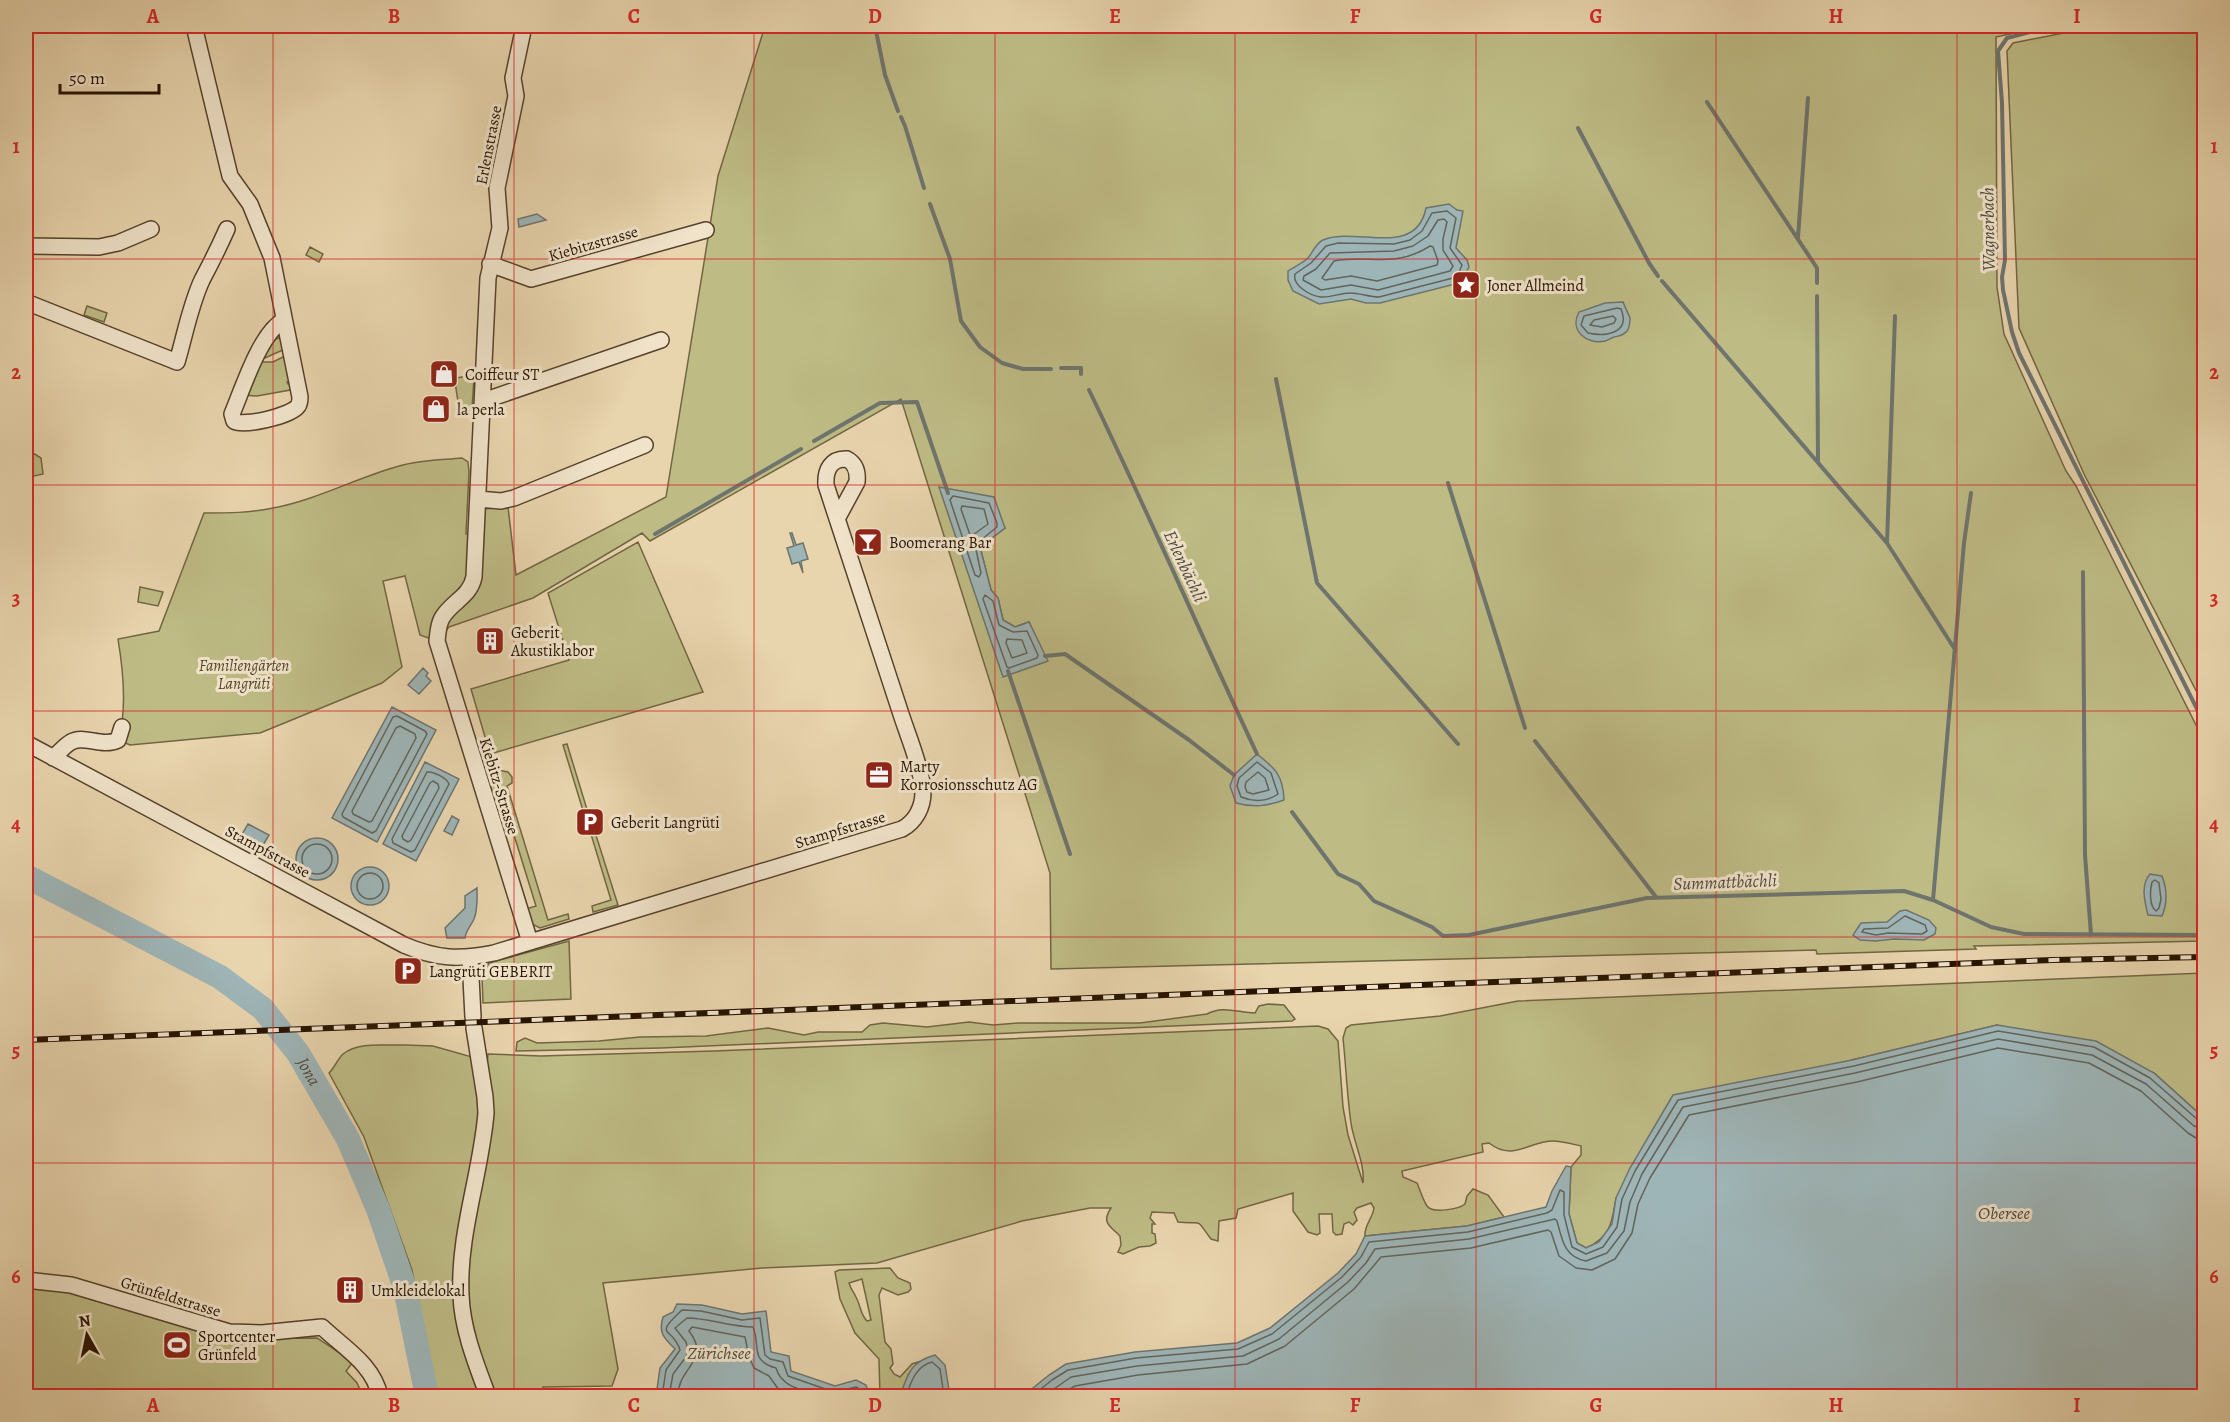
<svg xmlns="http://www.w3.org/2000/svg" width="2230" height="1422" font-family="Alegreya,serif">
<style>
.green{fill:#bebb85;stroke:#726642;stroke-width:1.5;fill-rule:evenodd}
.water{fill:#9eb5b7;stroke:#6e746e;stroke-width:1.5}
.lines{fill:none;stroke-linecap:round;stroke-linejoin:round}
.shore{stroke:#62645c;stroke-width:1.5}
.stream{stroke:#6e746e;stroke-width:4}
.river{stroke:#9eb5b7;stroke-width:24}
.street-casing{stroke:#56422b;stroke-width:18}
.street{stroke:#f0e3ca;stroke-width:15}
.rail-casing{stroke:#261200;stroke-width:6}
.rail{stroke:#f0e3ca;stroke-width:4;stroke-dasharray:11;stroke-linecap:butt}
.grid{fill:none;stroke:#d62828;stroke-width:1.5;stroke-opacity:0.55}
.labels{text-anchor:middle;stroke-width:6;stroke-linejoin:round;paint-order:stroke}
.street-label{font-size:16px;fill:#261200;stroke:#f0e3ca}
.poi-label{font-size:16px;fill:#261200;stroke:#f0e3ca;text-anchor:start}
.park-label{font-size:16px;font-style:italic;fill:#544528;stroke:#f0e3ca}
.water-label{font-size:18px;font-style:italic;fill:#504b40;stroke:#f0e3ca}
.neatline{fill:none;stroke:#d62828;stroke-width:2}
.grid-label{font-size:20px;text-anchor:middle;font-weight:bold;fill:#d62828}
</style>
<rect width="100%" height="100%" fill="#e8d4ad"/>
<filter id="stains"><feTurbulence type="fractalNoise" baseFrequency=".00333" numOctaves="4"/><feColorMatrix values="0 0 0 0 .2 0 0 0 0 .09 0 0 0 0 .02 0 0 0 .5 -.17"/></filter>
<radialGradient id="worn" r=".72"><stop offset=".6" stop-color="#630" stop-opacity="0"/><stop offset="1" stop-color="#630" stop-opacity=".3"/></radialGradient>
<path class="green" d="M 765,26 L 2047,26 L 1996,37 L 1997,287 L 2004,334 L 2066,471 L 2076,486 L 2204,741 L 2204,941 L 1974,946 L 1976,949 L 1817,954 L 1816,950 L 1051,969 L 1050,873 L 901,399 L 650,541 L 642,533 L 533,598 L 449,627 L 437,641 L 420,635 L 405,576 L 383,581 L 402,667 L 382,683 L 260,733 L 130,745 L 118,740 C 127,712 123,669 118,639 L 159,631 L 204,513 C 227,513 250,513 273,508 C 316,500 356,478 399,466 C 419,460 441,460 462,458 L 468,462 L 469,472 L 466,534 L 483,533 L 483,509 L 508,507 L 516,575 L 666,497 L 718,176 ZM 940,488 L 1005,528 L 980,547 L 991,590 L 998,598 L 1003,620 L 1015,627 L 1029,622 L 1047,661 L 1003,676 Z
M 2099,26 L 2204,26 L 2204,706 L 2084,474 L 2019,328 L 2007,51 L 2013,43 Z
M 310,247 L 323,254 L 319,262 L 306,255 Z
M 87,306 L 107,313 L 104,322 L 84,315 Z
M 278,338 L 281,339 L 285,349 L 265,358 L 259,356 L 271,341 Z
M 287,355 L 291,380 L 287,382 L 288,384 L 290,384 L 290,390 L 257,396 L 243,395 L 261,362 L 273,362 Z
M 472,375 L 474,378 L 472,409 L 468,411 L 459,408 L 455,382 L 457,378 Z
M 28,450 L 41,458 L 43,474 L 34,476 L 29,468 L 26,468 Z
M 638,542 L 703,692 L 490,754 L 471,689 L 569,660 L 548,593 Z
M 140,587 L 163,592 L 158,606 L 138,602 Z
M 567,744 L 589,816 L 585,817 L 563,745 Z
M 497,770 L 508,772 L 512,777 L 512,783 L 507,786 L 548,920 L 568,914 L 569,919 L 540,928 L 532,924 L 526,909 L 536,906 L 501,793 L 492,796 C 488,784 485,777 497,770 Z
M 594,829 L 618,905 L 593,912 L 592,906 L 611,900 L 590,831 Z
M 569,941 L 571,999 L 483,1003 L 482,976 L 489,963 Z
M 2204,973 L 2204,1118 L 2154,1073 L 1997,1025 L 1852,1060 L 1616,1198 C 1612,1222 1611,1237 1586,1248 L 1577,1243 L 1569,1214 L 1571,1167 L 1581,1155 L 1581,1146 C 1572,1144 1562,1141 1553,1141 C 1529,1141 1513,1162 1489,1143 L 1482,1144 L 1483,1152 L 1402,1171 L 1403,1177 L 1417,1183 C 1420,1190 1423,1200 1427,1206 C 1433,1214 1459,1209 1465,1204 L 1467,1196 L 1473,1189 L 1488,1195 L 1504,1217 L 1467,1226 L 1365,1236 C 1364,1225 1373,1218 1374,1208 L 1371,1203 L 1357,1208 L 1354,1212 L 1357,1220 L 1353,1225 L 1349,1222 L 1344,1224 L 1342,1234 L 1336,1235 L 1333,1232 L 1332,1214 L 1319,1214 L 1320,1233 L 1317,1235 L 1308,1232 L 1293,1211 L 1293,1193 L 1238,1209 L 1236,1218 L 1219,1221 L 1218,1241 L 1211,1239 C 1194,1216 1204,1225 1178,1222 L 1174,1213 L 1152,1212 L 1150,1218 L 1155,1224 L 1152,1224 L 1152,1233 L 1155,1234 L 1156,1243 L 1150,1246 L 1139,1247 L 1123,1254 L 1118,1252 L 1121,1245 L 1120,1236 C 1110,1226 1101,1223 1111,1208 L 1090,1208 L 1022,1221 L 877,1263 L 762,1268 L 603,1283 L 618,1369 L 612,1386 L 543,1387 L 543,1396 L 494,1396 L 472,1328 L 467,1306 L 466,1282 L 488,1054 L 541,1056 L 714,1051 L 1318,1026 L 1328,1029 L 1338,1041 L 1343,1107 L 1348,1135 L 1363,1183 C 1365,1163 1354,1144 1351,1123 C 1347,1095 1346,1066 1343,1038 L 1346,1028 L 1351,1025 L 1440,1016 L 1518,1001 Z
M 1268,1004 L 1284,1005 L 1295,1019 L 1292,1021 L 661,1048 L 516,1051 L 517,1042 L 525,1038 L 537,1043 L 599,1041 L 640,1037 L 706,1036 L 768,1028 L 804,1035 L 818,1032 L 862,1032 L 870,1025 L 883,1023 L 927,1027 L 969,1022 L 993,1025 L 1019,1023 L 1140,1023 L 1207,1014 C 1223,1005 1239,1013 1255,1013 L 1259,1006 Z
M 405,1045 L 433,1046 L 472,1057 L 480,1110 L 456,1256 L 482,1396 L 436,1396 L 412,1270 L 364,1137 L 329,1073 C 335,1067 337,1060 343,1054 C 359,1041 385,1046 405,1045 Z
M 890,1268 L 898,1278 L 910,1283 L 911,1289 L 908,1292 L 898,1295 L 882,1288 L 879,1295 L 885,1342 L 891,1349 L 893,1364 L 890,1368 L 894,1374 L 900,1377 L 912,1364 L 918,1362 L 908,1375 L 900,1396 L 880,1396 L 879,1359 L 855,1333 L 840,1299 L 835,1272 L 839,1270 ZM 862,1279 L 871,1320 L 867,1321 C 860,1314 861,1306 856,1297 C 854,1292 851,1290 849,1283 Z
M 26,1286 L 61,1290 L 219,1337 L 243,1339 L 317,1338 L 353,1362 L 346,1371 L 357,1383 L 363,1396 L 26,1396 Z"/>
<path class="water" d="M 1449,204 L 1457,210 L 1463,211 L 1456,248 L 1467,260 L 1469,267 L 1462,280 L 1455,284 L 1380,303 L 1366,303 L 1351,299 L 1319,304 L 1293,291 L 1288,280 L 1288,271 C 1294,267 1303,263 1308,258 C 1313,252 1316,243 1323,240 C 1355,226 1416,259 1426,208 Z
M 537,214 L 546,220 L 519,227 L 518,219 Z
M 1623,302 L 1630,318 C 1630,322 1630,327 1627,331 C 1623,336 1619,336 1614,337 C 1611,338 1609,340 1605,341 C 1586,345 1569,330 1579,312 L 1605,303 Z
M 939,487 L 994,497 L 1005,528 L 980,547 L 991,590 L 998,598 L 1003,620 L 1015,627 L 1029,622 L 1048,661 L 1003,677 Z
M 790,533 L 792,533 L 796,545 L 803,543 L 808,559 L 801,561 L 803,573 L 799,562 L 792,564 L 787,548 L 794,546 Z
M 423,668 L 428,673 L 426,676 L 431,681 L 419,694 L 408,685 Z
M 392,707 L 436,730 L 377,842 L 332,818 Z
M 1257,754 C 1275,768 1283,775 1284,800 C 1267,806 1254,808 1236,803 L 1230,786 L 1234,775 Z
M 425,762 L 459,779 L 416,861 L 383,844 Z
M 452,816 L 459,820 L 452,835 L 444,831 Z
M 248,824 L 269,835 L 262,847 L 241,836 Z
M296 859a21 21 0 1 1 42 0a21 21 0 1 1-42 0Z
M351 886a19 19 0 1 1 38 0a19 19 0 1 1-38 0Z
M 2150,874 L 2162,876 C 2167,889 2168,902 2162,916 L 2148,915 C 2145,903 2140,885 2150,874 Z
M 477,888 C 477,899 478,909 474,919 C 471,926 466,930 465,938 L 447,938 L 445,928 L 465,908 L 465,896 Z
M 1906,910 L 1929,920 L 1936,928 L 1935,934 L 1924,940 L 1894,939 L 1876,941 L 1860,940 L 1853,935 L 1861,923 L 1887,922 L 1900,911 Z
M 1997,1025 L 2096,1041 L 2154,1073 L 2204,1118 L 2204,1396 L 1023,1396 L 1049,1375 L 1066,1364 L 1135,1352 L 1237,1343 L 1270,1328 L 1338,1273 L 1356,1254 L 1365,1236 L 1467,1226 L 1546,1207 L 1552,1191 L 1566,1166 L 1571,1167 L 1569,1214 L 1577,1243 L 1586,1248 L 1599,1242 L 1612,1224 L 1616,1198 L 1630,1168 L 1673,1095 L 1852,1060 Z
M 677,1304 L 702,1305 L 742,1314 L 766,1311 L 771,1352 L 789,1356 L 791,1371 L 835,1386 L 856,1380 L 866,1385 L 870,1396 L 656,1396 L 660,1368 L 675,1349 C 664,1338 658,1333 663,1317 L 673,1312 Z
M 935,1355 L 945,1365 L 950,1396 L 900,1396 C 908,1374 910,1362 935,1355 Z"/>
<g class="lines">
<path class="shore" d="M 1447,211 L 1456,218 L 1450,248 L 1462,265 L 1458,275 L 1453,278 L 1379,297 C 1369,297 1360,293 1350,293 C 1340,293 1330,298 1321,297 C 1310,296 1292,285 1295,274 L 1311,263 L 1326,246 L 1338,243 L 1394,244 L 1410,240 L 1422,231 L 1432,213 Z
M 1444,219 L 1447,222 L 1443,239 L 1443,250 L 1453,266 L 1450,271 L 1378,290 L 1351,285 L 1321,290 L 1303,280 L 1304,276 L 1316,269 L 1330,253 L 1394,251 L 1413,246 L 1428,236 L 1438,220 Z
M 1430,246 L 1433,247 L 1438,261 L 1437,265 L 1377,281 L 1351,276 L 1325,280 L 1322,278 L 1334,261 C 1371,254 1394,269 1430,246 Z
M 1617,308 L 1621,309 C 1631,333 1606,337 1588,333 L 1581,325 L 1584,316 Z
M 1613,316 L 1616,319 L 1614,323 L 1602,327 L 1590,325 L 1594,320 Z
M 953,496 L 989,503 L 997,523 L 997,527 L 975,545 L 981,573 L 979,577 L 975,575 L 950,500 Z
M 962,506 L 984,509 L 988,524 L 973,535 L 970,535 L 961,509 Z
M 985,595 L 993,601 L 999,625 L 1013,632 L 1027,631 L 1038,655 L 1037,658 L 1009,668 L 1007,667 L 983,599 Z
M 1007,639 L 1022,640 L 1027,653 L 1012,658 L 1006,643 Z
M 397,716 L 425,731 L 427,734 L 376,831 L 372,833 L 343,817 L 342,814 L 393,717 Z
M 400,726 L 415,734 L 416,738 L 372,821 L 369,822 L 353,814 L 352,811 L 396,728 Z
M 1257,762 L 1271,773 L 1278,794 C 1267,802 1253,802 1241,797 L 1237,786 L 1239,778 Z
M 427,772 C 433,771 447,778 449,784 L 415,850 L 411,852 L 393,843 L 392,839 Z
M 1258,772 L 1265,778 L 1269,790 L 1253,794 L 1247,792 L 1245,787 L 1246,782 Z
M 433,781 L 438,784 L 439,788 L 411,840 L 408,842 L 403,839 L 402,836 L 430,783 Z
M302 859a15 15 0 1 1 30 0a15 15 0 1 1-30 0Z
M357 886a13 13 0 1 1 26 0a13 13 0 1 1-26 0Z
M 2155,880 L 2159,883 L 2161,899 L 2159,908 L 2156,911 C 2149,906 2150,890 2152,882 Z
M 1905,916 L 1925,925 L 1927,931 L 1922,934 L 1888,933 L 1876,935 L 1862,932 L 1864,929 L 1888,928 Z
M 662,1396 L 666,1370 L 680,1350 C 673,1326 652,1338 682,1310 L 701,1311 L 742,1320 L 760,1318 L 765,1355 L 770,1359 L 783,1362 L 788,1376 L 834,1392 L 856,1387 L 861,1390 L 864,1396
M 669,1396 L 673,1374 L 686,1357 L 688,1350 L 686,1342 L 675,1328 L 687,1318 C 709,1318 731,1327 753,1327 C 761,1347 749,1360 776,1368 C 782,1389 805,1390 823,1396
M 678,1396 C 678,1366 712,1361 689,1331 L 692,1327 L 745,1337 L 749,1357 L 754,1368 L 769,1376 L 779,1390 L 795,1396
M 906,1396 C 911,1382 916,1366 932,1362 L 940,1369 L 944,1396
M 1032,1396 L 1052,1380 L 1068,1370 L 1136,1358 L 1238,1349 L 1272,1334 L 1342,1277 L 1361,1257 L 1369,1242 L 1468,1232 L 1547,1213 L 1552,1210 L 1560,1190 L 1564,1192 L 1564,1215 L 1572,1247 L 1586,1254 L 1603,1247 L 1617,1227 L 1622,1199 L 1635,1171 L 1678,1100 L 1854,1066 L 1998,1031 L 2094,1047 L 2150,1078 L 2198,1120 L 2204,1122
M 1044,1396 L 1071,1377 L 1137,1366 L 1243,1356 L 1279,1339 L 1348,1282 L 1366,1263 L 1375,1249 L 1469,1239 L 1555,1219 L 1557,1221 C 1562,1239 1564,1257 1586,1261 L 1607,1253 L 1624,1231 L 1630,1202 L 1642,1174 L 1683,1107 L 1855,1073 L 1998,1039 L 2092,1055 L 2146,1084 L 2194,1126 L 2204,1129
M 1058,1396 L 1075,1386 L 1138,1375 L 1247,1364 L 1285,1346 L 1354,1289 L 1381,1257 L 1471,1248 L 1548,1230 L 1551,1232 L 1559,1256 L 1576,1268 L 1592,1270 L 1615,1259 L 1632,1233 L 1638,1204 L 1650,1178 L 1689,1115 L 1857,1082 L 1998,1048 L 2089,1063 L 2141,1091 L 2188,1133 L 2196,1138 L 2204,1138"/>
<path class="stream" d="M 875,26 L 885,75 L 898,111
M 2053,26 L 2007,38 L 1998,51 L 2002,103 L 2005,260 L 2002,277 L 2003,290 L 2012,332 L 2019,353 L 2204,723
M 1707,102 L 1817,268 L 1817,283
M 901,117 L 905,126 L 924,188
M 1578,128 L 1649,263 L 1658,276
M 930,204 L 950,259 L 961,321 L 980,347 L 1002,363 L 1023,369 L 1051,369
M 1798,237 L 1808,98
M 1662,281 L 1887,543 L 1954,648
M 1817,296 L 1818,462
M 1061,368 L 1081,368 L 1081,374
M 1276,379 L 1317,583 L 1458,744
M 1089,390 C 1147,510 1200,633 1257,754
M 814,441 L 880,403 L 917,402 L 948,493
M 1448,483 L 1525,728
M 655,534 L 801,449
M 1887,543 L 1895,316
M 2083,572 L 2085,855 L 2091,935
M 1045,656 L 1065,654 L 1189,740 L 1234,775
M 1008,671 L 1070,854
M 1535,741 L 1656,897
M 1292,812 L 1338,874 L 1359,884 L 1374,901 L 1432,927 L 1443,936 L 1469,935 L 1647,898 L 1904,891 L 1933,900 L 1991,927 L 2024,934 L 2204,935
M 1933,900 L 1964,543 L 1971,493"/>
<path class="river" id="s1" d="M 26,876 L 220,977 L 263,1009 L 298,1053 L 348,1139 L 378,1209 L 405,1288 L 427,1396"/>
<g class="street-casing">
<path id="street" d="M 194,26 L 230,176 L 250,204 L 272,258 L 300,397 C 300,401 300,403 298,406 C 291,416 243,427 234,421 L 232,414 C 243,388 260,333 284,320
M 524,26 L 513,78 L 516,96 L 497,188 L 500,228 L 488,278 L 474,577 C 470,597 451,602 442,618 C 438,625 438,633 437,641 L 530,942
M 26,246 L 99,247 L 118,243 L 151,229
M 490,264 L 531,279 L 706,230
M 26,302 L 177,362 C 185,335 190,306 202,280 C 211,263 219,247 227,229
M 483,401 L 661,340
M 478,499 L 501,501 L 514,498 L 645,445
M 26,743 L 404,945 C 437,959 459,960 494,953 L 902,829 C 915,822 923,808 923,792 C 922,768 906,731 899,708 C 875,633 850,559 826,485 C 825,470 831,458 847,459 C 856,464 858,472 857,482 L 837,519
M 53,758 C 59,753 64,746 71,742 C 84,734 101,748 118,740 L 122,727
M 470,958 L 473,1017
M 474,1028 L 485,1097 L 486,1113 C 481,1174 458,1234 461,1295 C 462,1329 476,1364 488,1396
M 26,1280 L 71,1285 L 229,1332 L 262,1333 L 322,1327 C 344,1348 373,1364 380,1396"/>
</g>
<use href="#street" class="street"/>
<g class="rail-casing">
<path id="rail" d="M 26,1040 L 2053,960 L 2204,957"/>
</g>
<use href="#rail" class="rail"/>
</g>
<path class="grid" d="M 273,26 L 273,1396M 514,26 L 514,1396M 754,26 L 754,1396M 995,26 L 995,1396M 1235,26 L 1235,1396M 1476,26 L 1476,1396M 1716,26 L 1716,1396M 1957,26 L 1957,1396M 26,259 L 2204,259M 26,485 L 2204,485M 26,711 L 2204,711M 26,937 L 2204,937M 26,1163 L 2204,1163"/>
<defs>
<g id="sight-square" transform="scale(1.5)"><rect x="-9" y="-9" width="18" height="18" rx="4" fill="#8f2418" stroke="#f0e3ca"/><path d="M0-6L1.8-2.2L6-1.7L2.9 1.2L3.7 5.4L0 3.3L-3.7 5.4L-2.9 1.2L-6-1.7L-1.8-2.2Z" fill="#fff"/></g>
<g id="shop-square" transform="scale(1.5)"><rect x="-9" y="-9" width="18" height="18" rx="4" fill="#8f2418" stroke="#f0e3ca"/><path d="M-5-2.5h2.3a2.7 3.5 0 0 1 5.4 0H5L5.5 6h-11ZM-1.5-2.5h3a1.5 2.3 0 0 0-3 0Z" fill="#fff"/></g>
<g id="bar-square" transform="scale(1.5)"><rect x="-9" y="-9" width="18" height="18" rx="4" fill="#8f2418" stroke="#f0e3ca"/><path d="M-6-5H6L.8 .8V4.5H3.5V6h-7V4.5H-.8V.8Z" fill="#fff"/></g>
<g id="building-square" transform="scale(1.5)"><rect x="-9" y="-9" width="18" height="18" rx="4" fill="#8f2418" stroke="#f0e3ca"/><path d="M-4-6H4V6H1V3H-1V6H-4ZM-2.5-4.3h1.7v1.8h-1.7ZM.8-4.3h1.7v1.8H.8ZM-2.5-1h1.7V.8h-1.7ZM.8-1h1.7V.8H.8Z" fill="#fff"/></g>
<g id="office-square" transform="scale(1.5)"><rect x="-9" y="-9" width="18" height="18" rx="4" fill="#8f2418" stroke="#f0e3ca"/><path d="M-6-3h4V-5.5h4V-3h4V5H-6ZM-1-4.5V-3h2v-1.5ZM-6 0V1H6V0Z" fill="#fff"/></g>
<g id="parking-square" transform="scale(1.5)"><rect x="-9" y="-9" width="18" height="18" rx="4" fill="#8f2418" stroke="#f0e3ca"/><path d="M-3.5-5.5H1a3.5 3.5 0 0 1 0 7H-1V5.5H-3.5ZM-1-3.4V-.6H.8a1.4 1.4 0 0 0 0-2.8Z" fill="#fff"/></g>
<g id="stadium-square" transform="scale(1.5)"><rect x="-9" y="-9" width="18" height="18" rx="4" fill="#8f2418" stroke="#f0e3ca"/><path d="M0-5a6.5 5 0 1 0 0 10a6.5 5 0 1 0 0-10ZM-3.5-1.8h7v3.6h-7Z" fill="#fff"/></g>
</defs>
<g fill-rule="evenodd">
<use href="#sight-square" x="1466" y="285"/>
<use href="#shop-square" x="444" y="374"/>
<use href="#shop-square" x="436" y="409"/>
<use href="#bar-square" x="868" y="542"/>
<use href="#building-square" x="490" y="641"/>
<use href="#office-square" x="879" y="775"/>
<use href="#parking-square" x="590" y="822"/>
<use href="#parking-square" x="408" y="971"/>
<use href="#building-square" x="350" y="1290"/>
<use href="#stadium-square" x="177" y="1345"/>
</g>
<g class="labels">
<g class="street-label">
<text transform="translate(488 145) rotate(-79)" y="6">Erlenstrasse</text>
<text transform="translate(593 243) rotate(-16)" y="6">Kiebitzstrasse</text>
<text transform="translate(500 786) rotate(73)" y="6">Kiebitz-Strasse</text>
<text transform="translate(840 829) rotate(-17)" y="6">Stampfstrasse</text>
<text transform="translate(268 851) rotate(28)" y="6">Stampfstrasse</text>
<text transform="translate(171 1296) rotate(17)" y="6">Grünfeldstrasse</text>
</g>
<g class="poi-label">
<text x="1487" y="291">Joner Allmeind</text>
<text x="465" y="380">Coiffeur ST</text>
<text x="457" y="415">la perla</text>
<text x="889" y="548">Boomerang Bar</text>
<text x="511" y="638">Geberit<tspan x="511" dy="18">Akustiklabor</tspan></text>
<text x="900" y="772">Marty<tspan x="900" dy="18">Korrosionsschutz AG</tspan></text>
<text x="611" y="828">Geberit Langrüti</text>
<text x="429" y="977">Langrüti GEBERIT</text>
<text x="371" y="1296">Umkleidelokal</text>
<text x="198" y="1342">Sportcenter<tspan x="198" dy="18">Grünfeld</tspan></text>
</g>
<g class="park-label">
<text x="244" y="671">Familiengärten<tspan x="244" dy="18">Langrüti</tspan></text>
</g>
<g class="water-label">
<text transform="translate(1988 229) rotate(-91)" y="6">Wagnerbach</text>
<text transform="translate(1185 566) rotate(65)" y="6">Erlenbächli</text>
<text transform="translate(1725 882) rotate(-2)" y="6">Summattbächli</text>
<text dy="6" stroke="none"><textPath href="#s1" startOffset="350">Jona</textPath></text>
<text x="2004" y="1219">Obersee</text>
<text x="719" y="1359">Zürichsee</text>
</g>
</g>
<rect width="2230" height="1422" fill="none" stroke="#e8d4ad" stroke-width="66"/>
<g transform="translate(87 1335) rotate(351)" stroke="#f0e3ca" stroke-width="4.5" paint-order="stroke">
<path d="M0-4.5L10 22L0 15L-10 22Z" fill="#261200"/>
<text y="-9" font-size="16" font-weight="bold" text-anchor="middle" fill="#261200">N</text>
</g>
<path d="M60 84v9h99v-9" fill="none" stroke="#261200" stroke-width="3"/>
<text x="69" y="84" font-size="18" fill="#261200" stroke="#f0e3ca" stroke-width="4.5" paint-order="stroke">50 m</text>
<rect x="33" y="33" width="2164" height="1356" class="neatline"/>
<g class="grid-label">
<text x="153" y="23">A</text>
<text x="394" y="23">B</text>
<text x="634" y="23">C</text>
<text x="875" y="23">D</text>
<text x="1115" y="23">E</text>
<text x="1355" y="23">F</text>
<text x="1596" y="23">G</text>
<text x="1836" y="23">H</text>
<text x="2077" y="23">I</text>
<text x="16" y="153">1</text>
<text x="2214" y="153">1</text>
<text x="16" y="379">2</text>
<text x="2214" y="379">2</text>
<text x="16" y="605">3</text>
<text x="2214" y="605">3</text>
<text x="16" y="831">4</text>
<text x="2214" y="831">4</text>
<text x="16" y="1057">5</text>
<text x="2214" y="1057">5</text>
<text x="16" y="1283">6</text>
<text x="2214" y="1283">6</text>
<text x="153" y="1412">A</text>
<text x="394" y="1412">B</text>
<text x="634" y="1412">C</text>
<text x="875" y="1412">D</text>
<text x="1115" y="1412">E</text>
<text x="1355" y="1412">F</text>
<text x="1596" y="1412">G</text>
<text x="1836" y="1412">H</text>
<text x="2077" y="1412">I</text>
</g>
<rect width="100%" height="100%" filter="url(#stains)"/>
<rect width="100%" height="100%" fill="url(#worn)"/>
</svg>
